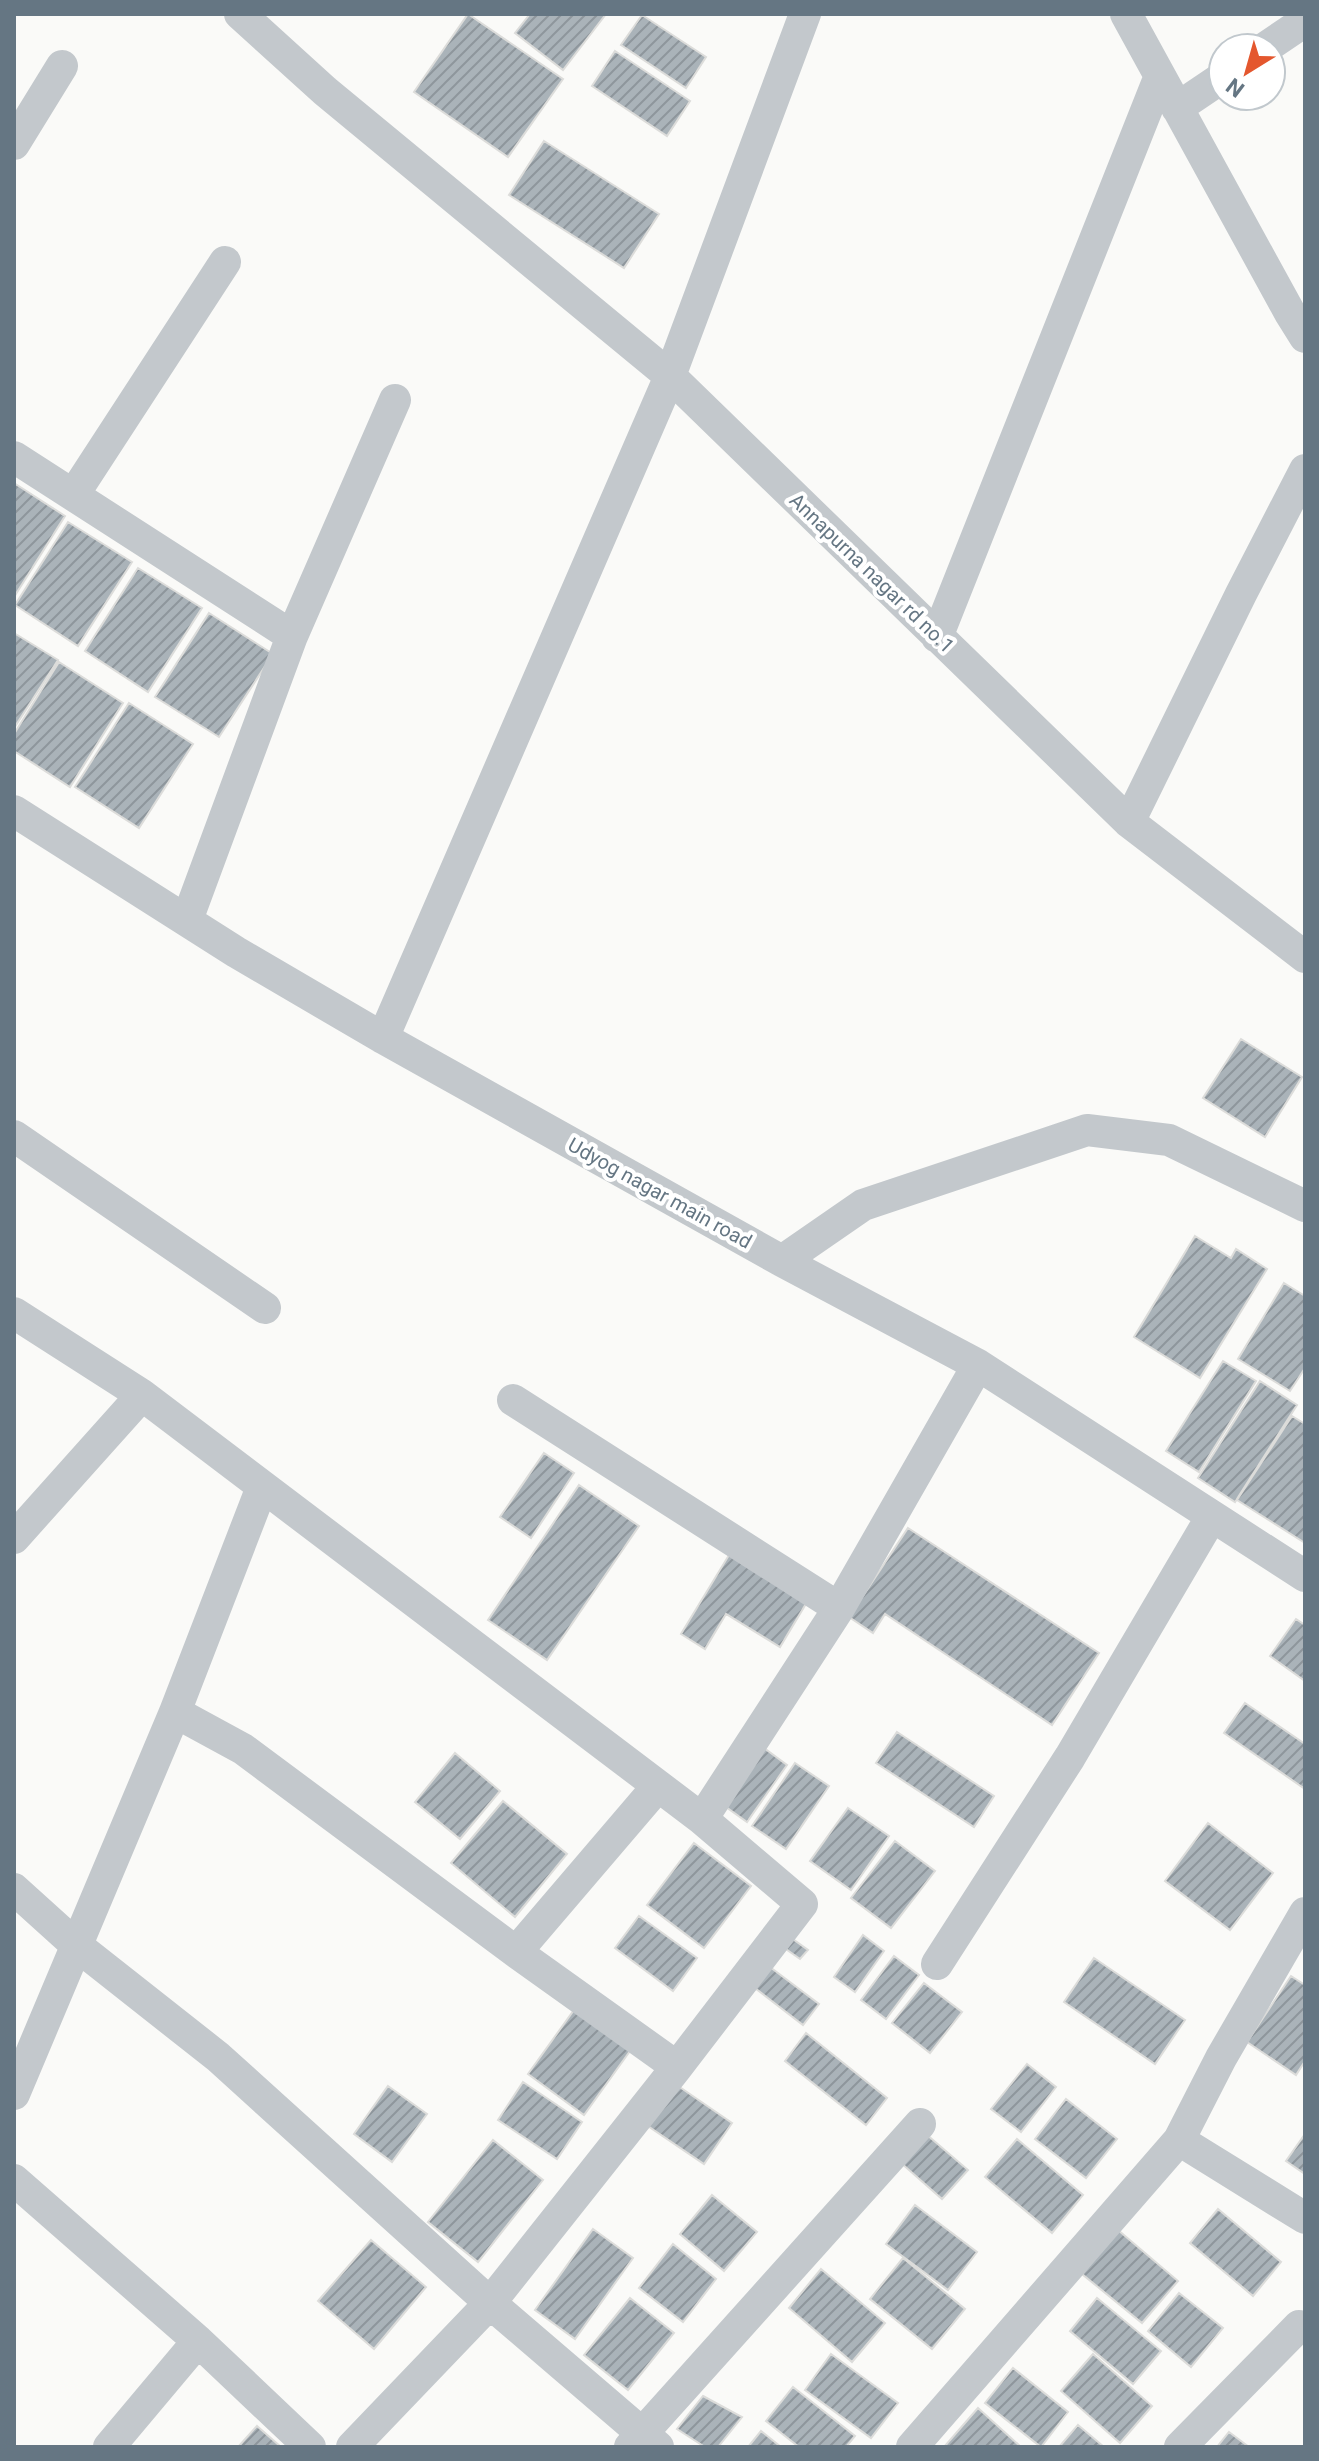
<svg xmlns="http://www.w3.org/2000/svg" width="1319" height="2461" font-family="Roboto,sans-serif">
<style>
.building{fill:url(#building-hatch);stroke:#dcdcda;stroke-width:2}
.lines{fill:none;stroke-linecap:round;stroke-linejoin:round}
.street{stroke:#c3c8cc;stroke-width:32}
.labels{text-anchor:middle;stroke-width:8;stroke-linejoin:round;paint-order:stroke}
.street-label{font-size:20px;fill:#657683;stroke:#fff}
</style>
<defs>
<pattern id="building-hatch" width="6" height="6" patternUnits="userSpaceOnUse" patternTransform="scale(2)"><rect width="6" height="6" fill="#aab3b9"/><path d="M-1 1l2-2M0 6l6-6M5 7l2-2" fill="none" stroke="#8e969c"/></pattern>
</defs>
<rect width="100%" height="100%" fill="#fafaf8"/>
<path class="building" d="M 468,14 L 563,79 L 508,157 L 414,92 Z
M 530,14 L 606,14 L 563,70 L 515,33 Z
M 642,15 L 706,57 L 686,88 L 621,45 Z
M 615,51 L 690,101 L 667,136 L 592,86 Z
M 544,141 L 659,214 L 624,268 L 509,195 Z
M 14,483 L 65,516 L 14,597 Z
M 68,522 L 132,562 L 78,646 L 15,605 Z
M 138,568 L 202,608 L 148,692 L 85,651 Z
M 209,613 L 273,654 L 219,737 L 155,697 Z
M 14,633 L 58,660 L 14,728 Z
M 59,662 L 123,703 L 70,787 L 14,751 L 14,734 Z
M 129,703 L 193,744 L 139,828 L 75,787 Z
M 1241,1039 L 1302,1077 L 1265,1137 L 1203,1098 Z
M 1195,1236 L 1231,1258 L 1236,1249 L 1267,1269 L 1200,1378 L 1134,1337 Z
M 1284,1283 L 1305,1296 L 1305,1368 L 1290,1391 L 1238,1359 Z
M 1223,1361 L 1256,1381 L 1199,1472 L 1166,1451 Z
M 1260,1381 L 1297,1405 L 1235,1502 L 1198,1478 Z
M 1292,1416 L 1305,1424 L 1305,1543 L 1237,1500 Z
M 544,1453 L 574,1473 L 531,1538 L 500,1517 Z
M 579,1485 L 639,1526 L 547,1660 L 488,1620 Z
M 908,1528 L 1099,1653 L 1052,1725 L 885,1614 L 873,1633 L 849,1617 Z
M 729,1555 L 807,1602 L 780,1647 L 726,1614 L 705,1649 L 681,1634 Z
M 1296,1619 L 1305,1625 L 1305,1681 L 1270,1656 Z
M 1245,1703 L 1305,1744 L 1305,1789 L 1224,1733 Z
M 897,1732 L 994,1796 L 974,1827 L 876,1763 Z
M 760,1745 L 787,1765 L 747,1822 L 719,1802 Z
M 455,1753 L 500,1791 L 460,1839 L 415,1802 Z
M 795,1763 L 829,1786 L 786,1849 L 752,1826 Z
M 503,1801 L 567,1854 L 515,1917 L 451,1863 Z
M 848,1808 L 889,1836 L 851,1890 L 810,1861 Z
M 1208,1823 L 1273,1873 L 1230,1930 L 1165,1881 Z
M 895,1841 L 935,1871 L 891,1928 L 851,1898 Z
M 694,1843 L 751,1886 L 704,1948 L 647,1905 Z
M 639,1916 L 697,1958 L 673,1991 L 615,1948 Z
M 863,1935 L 884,1951 L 855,1992 L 834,1977 Z
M 790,1937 L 808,1950 L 800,1959 L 783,1947 Z
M 894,1956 L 919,1975 L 886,2019 L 861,2000 Z
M 1094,1958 L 1185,2020 L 1155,2064 L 1064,2002 Z
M 766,1964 L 819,2004 L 803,2025 L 751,1985 Z
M 1291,1976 L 1305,1985 L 1305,2061 L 1296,2075 L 1247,2042 Z
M 924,1983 L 962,2012 L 930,2053 L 892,2023 Z
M 574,2010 L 630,2051 L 584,2115 L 528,2074 Z
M 806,2033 L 887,2098 L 866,2125 L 785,2061 Z
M 1027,2064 L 1056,2087 L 1021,2132 L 991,2109 Z
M 668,2079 L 732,2123 L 704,2164 L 639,2120 Z
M 523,2082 L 582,2122 L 557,2159 L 498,2120 Z
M 388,2086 L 427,2114 L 392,2162 L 354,2134 Z
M 1066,2099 L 1117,2139 L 1086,2178 L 1035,2139 Z
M 926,2134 L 968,2170 L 942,2199 L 901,2163 Z
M 1305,2134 L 1305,2174 L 1286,2161 Z
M 1017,2139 L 1083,2195 L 1052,2233 L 985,2177 Z
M 493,2140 L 543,2180 L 478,2262 L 428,2222 Z
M 712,2195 L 757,2232 L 724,2271 L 680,2234 Z
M 915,2205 L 977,2252 L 948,2290 L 886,2244 Z
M 1218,2209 L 1281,2262 L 1253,2296 L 1190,2243 Z
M 593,2229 L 633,2258 L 575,2339 L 535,2310 Z
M 1118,2230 L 1178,2281 L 1142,2323 L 1082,2274 Z
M 371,2240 L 426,2287 L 374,2349 L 318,2301 Z
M 673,2244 L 716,2279 L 683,2322 L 639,2288 Z
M 903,2258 L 965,2309 L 932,2349 L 870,2299 Z
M 821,2269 L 885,2323 L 852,2362 L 789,2308 Z
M 1179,2293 L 1223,2328 L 1191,2367 L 1148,2331 Z
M 630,2298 L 674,2333 L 628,2390 L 584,2355 Z
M 1097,2298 L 1161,2351 L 1133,2384 L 1070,2331 Z
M 831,2354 L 898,2403 L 871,2438 L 805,2390 Z
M 1093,2354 L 1152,2406 L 1120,2443 L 1061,2391 Z
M 1013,2368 L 1068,2412 L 1041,2447 L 985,2403 Z
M 793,2387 L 855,2436 L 846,2447 L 799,2447 L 766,2421 Z
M 703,2396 L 742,2417 L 718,2447 L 705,2447 L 677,2429 Z
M 978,2408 L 1021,2447 L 944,2447 Z
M 1078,2425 L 1104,2447 L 1059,2447 Z
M 257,2426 L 281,2447 L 238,2447 Z
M 761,2431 L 781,2447 L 748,2447 Z
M 1229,2432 L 1249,2447 L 1217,2447 Z"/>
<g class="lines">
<path class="street" d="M 240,14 L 325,91 L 670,376 L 1129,822 L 1305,957
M 1126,14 L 1290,313 L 1305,337
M 1265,48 L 1305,21
M 1177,108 L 1223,77
M 14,144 L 62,66
M 14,457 L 292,636 L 187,920
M 74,494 L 225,262
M 292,636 L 395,400
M 937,637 L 1160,76
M 14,811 L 236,952 L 383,1038 L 782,1261 L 978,1365 L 1305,1576
M 1129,822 L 1241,594 L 1305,470
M 383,1038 L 670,376 L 805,14
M 14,1136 L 265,1308
M 782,1261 L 863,1205 L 1087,1130 L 1169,1140 L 1305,1206
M 14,1313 L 142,1395
M 513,1400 L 839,1608
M 14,1538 L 142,1395 L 702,1819 L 802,1904 L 677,2067 L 516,1952 L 243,1749 L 175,1712 L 14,2094
M 175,1712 L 262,1487
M 702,1819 L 839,1608 L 978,1365
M 14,1889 L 76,1945 L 218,2057 L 490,2303 L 658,2447
M 516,1952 L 657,1787
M 937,1964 L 1070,1757 L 1212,1516
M 1179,2140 L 1305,2218
M 14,2180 L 198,2341
M 109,2447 L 198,2341 L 310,2447
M 352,2447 L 490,2303 L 677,2067
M 630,2447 L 920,2124
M 912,2447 L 1179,2140 L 1221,2058 L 1305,1913
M 1180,2447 L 1299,2326"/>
</g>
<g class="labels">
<g class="street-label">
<text transform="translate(872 573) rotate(44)" y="7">Annapurna nagar rd no.1</text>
<text transform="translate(660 1193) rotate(29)" y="7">Udyog nagar main road</text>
</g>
</g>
<rect width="1319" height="2461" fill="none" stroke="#657683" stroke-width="32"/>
<g transform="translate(1247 72) rotate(217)"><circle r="38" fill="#ffffff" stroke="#c1c8cd" stroke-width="2"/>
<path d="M0-6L14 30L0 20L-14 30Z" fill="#e4572e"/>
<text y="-12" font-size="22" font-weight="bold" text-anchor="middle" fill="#657683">N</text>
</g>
</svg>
